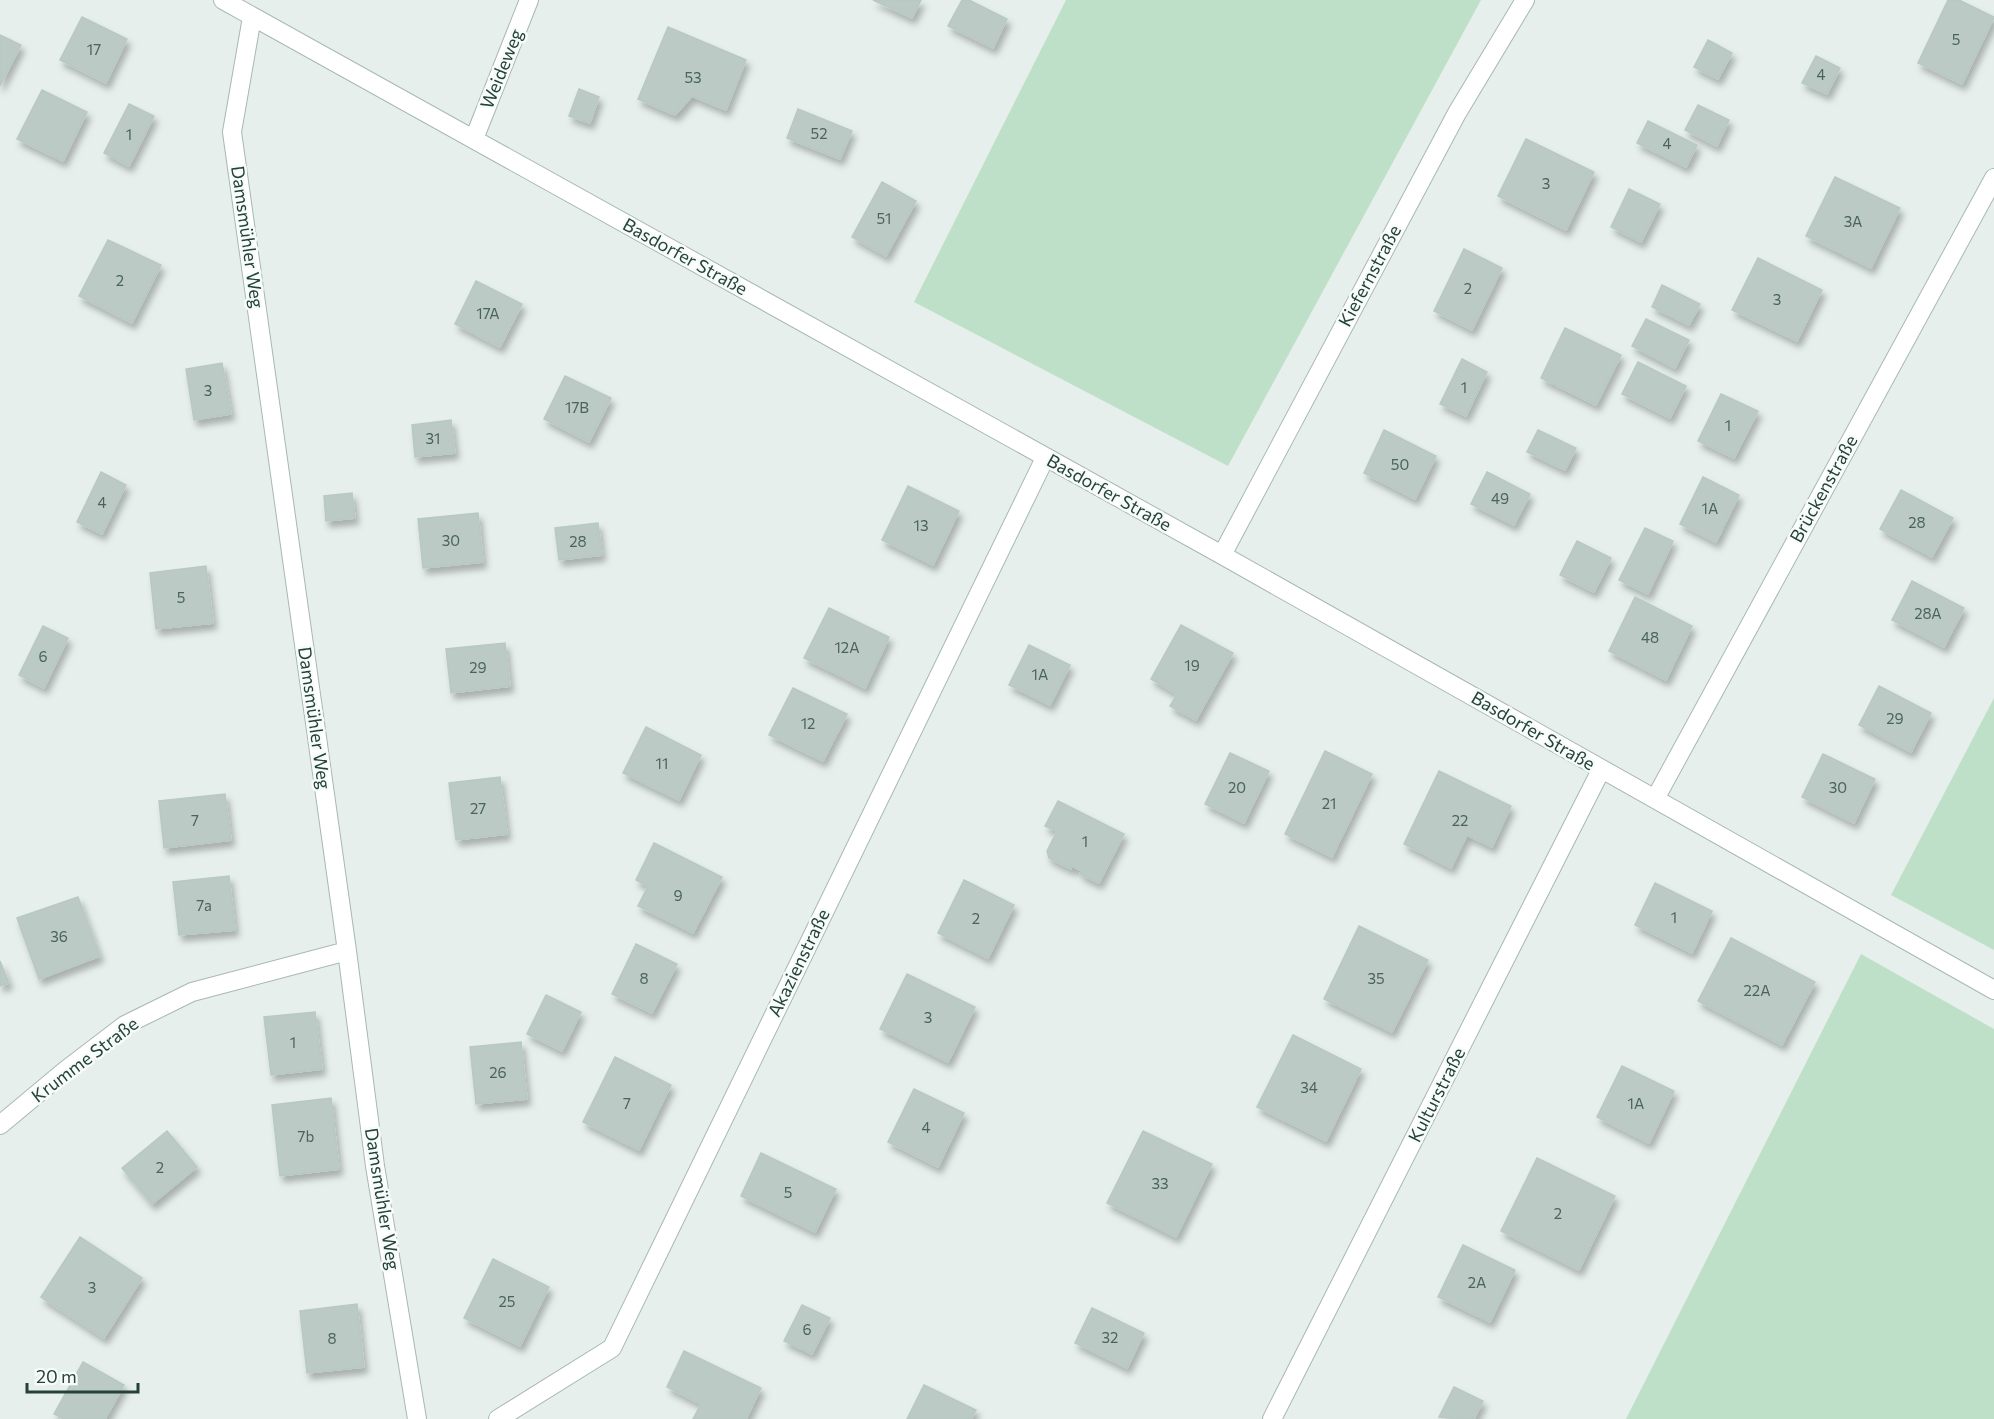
<svg xmlns="http://www.w3.org/2000/svg" width="1994" height="1419" font-family="Commissioner,sans-serif">
<style>
.green{fill:#bfe0c8}
.building{fill:#bbcac4;stroke:#b8c9c2;stroke-width:1.5;filter:url(#shadow)}
.lines{fill:none;stroke-linecap:round;stroke-linejoin:round}
.minor-casing{stroke:#a8b8b2;stroke-width:20}
.minor{stroke:#fff;stroke-width:18}
.labels{text-anchor:middle;stroke-width:5;stroke-linejoin:round;paint-order:stroke}
.number-label{font-size:15px;fill:#4a645c}
.street-label{font-size:18px;fill:#24423a;stroke:#f7fbf9}
</style>
<defs>
<filter id="shadow"><feDropShadow dx="3.5" dy="6" stdDeviation="3" flood-color="#0004"/></filter>
</defs>
<rect width="100%" height="100%" fill="#e6efeb"/>
<path class="green" d="M 1066,0 L 1481,0 L 1228,466 L 914,302 Z
M 1994,698 L 1994,950 L 1891,895 Z
M 1861,954 L 1994,1029 L 1994,1419 L 1626,1419 Z"/>
<path class="building" d="M 873,0 L 921,0 L 912,18 Z
M 962,0 L 969,0 L 1007,19 L 993,48 L 948,26 Z
M 1948,0 L 1959,0 L 1994,17 L 1962,84 L 1918,63 Z
M 82,17 L 127,39 L 106,83 L 60,60 Z
M 668,27 L 746,60 L 726,110 L 692,96 L 675,115 L 638,99 Z
M 0,35 L 21,45 L 0,86 Z
M 1708,40 L 1732,53 L 1718,79 L 1694,67 Z
M 1816,56 L 1840,68 L 1827,94 L 1802,83 Z
M 579,89 L 599,97 L 590,123 L 569,116 Z
M 42,90 L 87,112 L 63,161 L 17,139 Z
M 129,104 L 154,116 L 129,166 L 104,153 Z
M 1698,105 L 1729,120 L 1717,146 L 1685,130 Z
M 798,109 L 852,131 L 840,159 L 787,138 Z
M 1648,121 L 1697,145 L 1686,167 L 1637,143 Z
M 1526,139 L 1594,172 L 1566,230 L 1498,196 Z
M 1835,177 L 1900,208 L 1871,268 L 1806,236 Z
M 882,182 L 916,201 L 886,256 L 852,237 Z
M 1629,189 L 1660,204 L 1641,242 L 1611,227 Z
M 108,240 L 161,265 L 132,323 L 79,296 Z
M 1464,249 L 1502,268 L 1472,330 L 1434,311 Z
M 1758,258 L 1822,290 L 1797,341 L 1732,310 Z
M 476,281 L 522,304 L 500,347 L 455,324 Z
M 1662,285 L 1700,304 L 1689,325 L 1652,307 Z
M 1646,319 L 1689,340 L 1675,368 L 1632,346 Z
M 1565,328 L 1621,355 L 1596,405 L 1541,378 Z
M 1462,359 L 1487,372 L 1466,416 L 1440,404 Z
M 1638,362 L 1686,386 L 1670,418 L 1622,394 Z
M 222,363 L 231,414 L 194,420 L 186,369 Z
M 565,376 L 611,398 L 589,442 L 544,419 Z
M 1721,394 L 1758,411 L 1734,458 L 1698,441 Z
M 451,420 L 455,453 L 415,457 L 412,425 Z
M 1384,430 L 1436,456 L 1415,499 L 1364,473 Z
M 1538,430 L 1576,448 L 1565,470 L 1527,452 Z
M 101,472 L 126,485 L 102,534 L 77,522 Z
M 1487,472 L 1530,494 L 1514,525 L 1471,504 Z
M 1703,477 L 1739,495 L 1716,542 L 1680,524 Z
M 908,486 L 959,511 L 933,565 L 882,540 Z
M 1901,490 L 1953,518 L 1932,557 L 1880,529 Z
M 352,493 L 355,518 L 326,521 L 324,496 Z
M 478,513 L 483,562 L 423,568 L 418,519 Z
M 598,523 L 602,555 L 559,560 L 555,528 Z
M 1645,528 L 1673,541 L 1648,594 L 1619,580 Z
M 1577,541 L 1611,558 L 1594,592 L 1560,575 Z
M 206,566 L 213,623 L 156,629 L 150,573 Z
M 1912,581 L 1964,608 L 1944,647 L 1892,620 Z
M 1635,597 L 1692,626 L 1666,680 L 1609,651 Z
M 829,608 L 889,637 L 865,688 L 804,658 Z
M 1181,625 L 1233,653 L 1196,720 L 1170,706 L 1177,694 L 1151,679 Z
M 43,626 L 68,638 L 44,688 L 19,675 Z
M 505,643 L 510,686 L 451,693 L 446,649 Z
M 1029,645 L 1070,665 L 1050,705 L 1009,685 Z
M 1879,686 L 1931,713 L 1911,752 L 1859,725 Z
M 793,688 L 847,714 L 823,761 L 769,735 Z
M 646,727 L 701,755 L 679,800 L 623,773 Z
M 1325,751 L 1372,774 L 1332,857 L 1285,834 Z
M 1230,753 L 1269,771 L 1244,823 L 1205,804 Z
M 1823,754 L 1875,779 L 1854,823 L 1802,797 Z
M 1439,771 L 1511,806 L 1492,847 L 1467,835 L 1451,868 L 1404,844 Z
M 500,777 L 507,834 L 456,840 L 449,783 Z
M 225,794 L 231,840 L 164,848 L 159,801 Z
M 1058,801 L 1124,834 L 1099,883 L 1080,874 L 1082,871 L 1072,866 L 1071,869 L 1049,858 L 1047,851 L 1057,831 L 1045,826 Z
M 654,843 L 722,877 L 693,933 L 638,906 L 648,886 L 636,880 Z
M 229,876 L 235,930 L 179,935 L 173,882 Z
M 964,880 L 1014,905 L 988,958 L 938,933 Z
M 1655,883 L 1712,911 L 1692,953 L 1635,925 Z
M 78,897 L 100,956 L 39,979 L 17,918 Z
M 1359,926 L 1428,960 L 1392,1032 L 1324,999 Z
M 1731,938 L 1815,982 L 1782,1045 L 1698,1001 Z
M 636,944 L 677,964 L 652,1013 L 612,994 Z
M 0,961 L 9,983 L 0,986 Z
M 907,974 L 975,1007 L 948,1062 L 880,1029 Z
M 546,995 L 581,1012 L 562,1051 L 527,1034 Z
M 315,1012 L 322,1069 L 271,1075 L 264,1017 Z
M 1293,1035 L 1361,1069 L 1326,1141 L 1257,1107 Z
M 521,1042 L 527,1099 L 476,1104 L 470,1047 Z
M 615,1057 L 671,1085 L 639,1150 L 583,1122 Z
M 1622,1066 L 1674,1091 L 1649,1143 L 1597,1117 Z
M 914,1089 L 964,1113 L 938,1167 L 888,1142 Z
M 331,1098 L 339,1169 L 280,1176 L 272,1105 Z
M 167,1131 L 197,1167 L 152,1204 L 122,1168 Z
M 1143,1131 L 1212,1164 L 1176,1237 L 1107,1203 Z
M 761,1153 L 836,1189 L 815,1232 L 741,1196 Z
M 1537,1158 L 1615,1196 L 1579,1270 L 1501,1231 Z
M 80,1237 L 142,1278 L 104,1338 L 41,1297 Z
M 1463,1245 L 1515,1270 L 1490,1322 L 1438,1297 Z
M 493,1259 L 549,1287 L 520,1346 L 464,1318 Z
M 357,1304 L 364,1367 L 307,1373 L 300,1311 Z
M 802,1305 L 830,1318 L 812,1354 L 784,1341 Z
M 1092,1308 L 1144,1333 L 1127,1368 L 1075,1343 Z
M 684,1351 L 761,1388 L 746,1419 L 693,1419 L 701,1404 L 667,1387 Z
M 83,1362 L 124,1385 L 105,1419 L 64,1419 L 54,1414 Z
M 924,1385 L 976,1410 L 971,1419 L 907,1419 Z
M 1454,1387 L 1483,1401 L 1474,1419 L 1439,1417 Z"/>
<g class="lines">
<g class="minor-casing">
<path id="minor" d="M 223,0 L 1222,555 L 1994,990
M 252,17 L 232,132 L 347,951 L 375,1166 L 417,1419
M 474,139 L 529,0
M 1222,555 L 1457,113 L 1525,0
M 1655,799 L 1994,178
M 0,1125 L 66,1070 L 125,1025 L 192,992 L 347,951
M 498,1419 L 612,1348 L 1045,458
M 1272,1419 L 1601,770"/>
</g>
<use href="#minor" class="minor"/>
</g>
<g class="labels">
<g class="number-label">
<text x="1956" y="45">5</text>
<text x="94" y="55">17</text>
<text x="1821" y="80">4</text>
<text x="693" y="83">53</text>
<text x="819" y="139">52</text>
<text x="129" y="140">1</text>
<text x="1667" y="149">4</text>
<text x="1546" y="189">3</text>
<text x="884" y="224">51</text>
<text x="1853" y="227">3A</text>
<text x="120" y="286">2</text>
<text x="1468" y="294">2</text>
<text x="1777" y="305">3</text>
<text x="488" y="319">17A</text>
<text x="1464" y="393">1</text>
<text x="208" y="396">3</text>
<text x="577" y="413">17B</text>
<text x="1728" y="431">1</text>
<text x="433" y="444">31</text>
<text x="1400" y="470">50</text>
<text x="1500" y="504">49</text>
<text x="102" y="508">4</text>
<text x="1710" y="514">1A</text>
<text x="1917" y="528">28</text>
<text x="921" y="531">13</text>
<text x="451" y="546">30</text>
<text x="578" y="547">28</text>
<text x="181" y="603">5</text>
<text x="1928" y="619">28A</text>
<text x="1650" y="643">48</text>
<text x="847" y="653">12A</text>
<text x="43" y="662">6</text>
<text x="1192" y="671">19</text>
<text x="478" y="673">29</text>
<text x="1040" y="680">1A</text>
<text x="1895" y="724">29</text>
<text x="808" y="729">12</text>
<text x="662" y="769">11</text>
<text x="1237" y="793">20</text>
<text x="1838" y="793">30</text>
<text x="1329" y="809">21</text>
<text x="478" y="814">27</text>
<text x="195" y="826">7</text>
<text x="1460" y="826">22</text>
<text x="1085" y="847">1</text>
<text x="678" y="901">9</text>
<text x="204" y="911">7a</text>
<text x="1674" y="923">1</text>
<text x="976" y="924">2</text>
<text x="59" y="942">36</text>
<text x="644" y="984">8</text>
<text x="1376" y="984">35</text>
<text x="1757" y="996">22A</text>
<text x="928" y="1023">3</text>
<text x="293" y="1048">1</text>
<text x="498" y="1078">26</text>
<text x="1309" y="1093">34</text>
<text x="627" y="1109">7</text>
<text x="1636" y="1109">1A</text>
<text x="926" y="1133">4</text>
<text x="306" y="1142">7b</text>
<text x="160" y="1173">2</text>
<text x="1160" y="1189">33</text>
<text x="788" y="1198">5</text>
<text x="1558" y="1219">2</text>
<text x="1477" y="1288">2A</text>
<text x="92" y="1293">3</text>
<text x="507" y="1307">25</text>
<text x="807" y="1335">6</text>
<text x="1110" y="1343">32</text>
<text x="332" y="1344">8</text>
</g>
<g class="street-label">
<text transform="translate(502 69) rotate(-68)" y="6">Weideweg</text>
<text transform="translate(247 237) rotate(82)" y="6">Damsmühler Weg</text>
<text transform="translate(685 257) rotate(29)" y="6">Basdorfer Straße</text>
<text transform="translate(1370 276) rotate(-62)" y="6">Kiefernstraße</text>
<text transform="translate(1824 489) rotate(-61)" y="6">Brückenstraße</text>
<text transform="translate(1109 493) rotate(29)" y="6">Basdorfer Straße</text>
<text transform="translate(314 718) rotate(82)" y="6">Damsmühler Weg</text>
<text transform="translate(1533 731) rotate(30)" y="6">Basdorfer Straße</text>
<text transform="translate(799 963) rotate(-64)" y="6">Akazienstraße</text>
<text transform="translate(85 1060) rotate(-37)" y="6">Krumme Straße</text>
<text transform="translate(1437 1095) rotate(-63)" y="6">Kulturstraße</text>
<text transform="translate(382 1199) rotate(81)" y="6">Damsmühler Weg</text>
</g>
</g>
<path d="M27 1383v9h111v-9" fill="none" stroke="#24423a" stroke-width="3"/>
<text x="36" y="1383" font-size="18" fill="#24423a" stroke="#f7fbf9" stroke-width="4.5" paint-order="stroke">20 m</text>
</svg>
